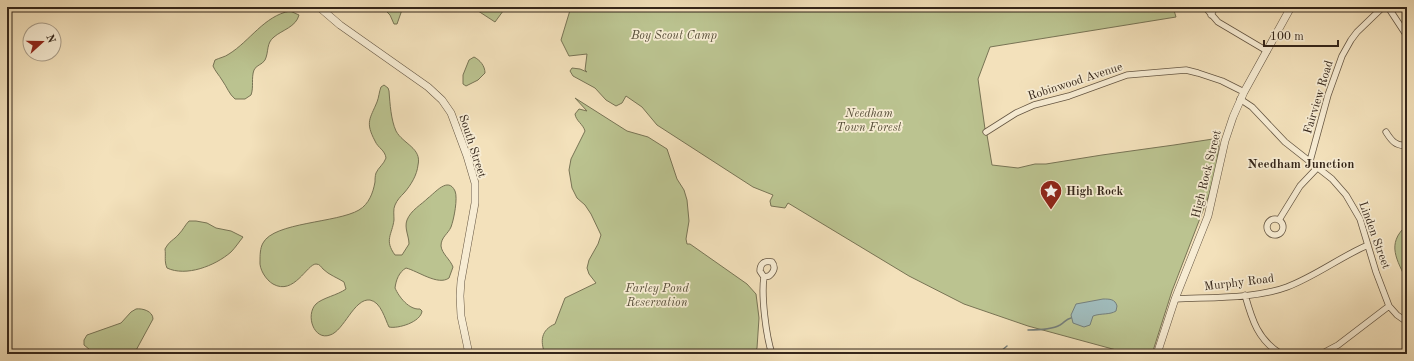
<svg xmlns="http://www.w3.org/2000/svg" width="1414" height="361" font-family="'Old Standard TT',serif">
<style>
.green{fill:#bbc390;stroke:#787455}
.water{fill:#a0bbbb;stroke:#757f7b}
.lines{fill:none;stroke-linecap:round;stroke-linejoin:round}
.stream{stroke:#757f7b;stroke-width:1.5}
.minor-casing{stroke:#645542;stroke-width:7}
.tertiary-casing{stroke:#645542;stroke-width:8}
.minor{stroke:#f7ecd3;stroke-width:5.5}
.tertiary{stroke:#f7ecd3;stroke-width:7}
.labels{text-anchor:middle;stroke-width:3.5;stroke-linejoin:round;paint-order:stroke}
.park-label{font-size:12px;font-style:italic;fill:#564d38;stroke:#f7ecd3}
.street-label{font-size:12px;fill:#35261a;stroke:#f7ecd3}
.poi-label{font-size:12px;font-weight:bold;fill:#35261a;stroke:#f7ecd3;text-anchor:start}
.neighbourhood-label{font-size:13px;font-weight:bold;fill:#35261a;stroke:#f7ecd3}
</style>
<rect width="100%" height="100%" fill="#f3e1bb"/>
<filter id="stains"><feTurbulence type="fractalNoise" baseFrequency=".005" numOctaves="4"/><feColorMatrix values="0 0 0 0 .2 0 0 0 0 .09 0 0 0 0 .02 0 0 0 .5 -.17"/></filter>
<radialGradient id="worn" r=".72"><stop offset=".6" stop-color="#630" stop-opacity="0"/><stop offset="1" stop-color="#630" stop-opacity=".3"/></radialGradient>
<path class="green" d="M 382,7 L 403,7 L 397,24 L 394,24 L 390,15 Z
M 472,7 L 506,7 L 495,22 Z
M 571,7 L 1173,7 L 1176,17 L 990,47 L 978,79 L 985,129 L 986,129 L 992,165 L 1018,168 L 1035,164 L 1046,164 L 1102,155 L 1174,145 L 1213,139 L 1220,136 L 1216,169 L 1209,195 L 1172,291 L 1152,354 L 1131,354 L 1028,326 L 964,304 L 909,276 L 788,203 L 785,208 L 771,206 L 770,201 L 773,195 L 753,187 L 657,125 L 642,107 L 626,96 L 622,103 L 616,106 L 606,100 L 595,88 L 573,76 L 570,71 L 572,68 L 580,69 L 587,72 L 585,70 L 587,54 L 569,56 L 561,40 Z
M 290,11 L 299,15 C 296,27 282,30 274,37 C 266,43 269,52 265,60 C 262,65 256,65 254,70 C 251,78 254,87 251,95 L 245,99 L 235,99 C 229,94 227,87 222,80 C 219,75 215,71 213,66 L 215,60 C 219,58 225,57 229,54 C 250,41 264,16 290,11 Z
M 474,57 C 480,60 485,66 485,73 L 478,80 L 466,86 L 463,84 L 463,75 L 469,60 Z
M 384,85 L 388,88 L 389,91 C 390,104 391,120 396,131 C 403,144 422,148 418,165 C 417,175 411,185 404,193 C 401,196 397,200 395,205 C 393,209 394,215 394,220 C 392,235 384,240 395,255 L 402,255 L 409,244 C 409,236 404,228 407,220 C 411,210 421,205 428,198 C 435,193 448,176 455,191 C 458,198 454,219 451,227 C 448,234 441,237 441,246 C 442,254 450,259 453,267 L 449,278 C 438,286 418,271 406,268 C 399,272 396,280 395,288 C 399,297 409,310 420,309 L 422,311 C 421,322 398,329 389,327 C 385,319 381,302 370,300 C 354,298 344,331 330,335 C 314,341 305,315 316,304 C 322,298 338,295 346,289 L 344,282 C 338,278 329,275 323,269 C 321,267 320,264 316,264 C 307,264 294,296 273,284 C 266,280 259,269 260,261 C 260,256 260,248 263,243 C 274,222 337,223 359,210 C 369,204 373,193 375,182 C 375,180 375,176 376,173 C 378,168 384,164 386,158 C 385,150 378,148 375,141 C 365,122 370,119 377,102 C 379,97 379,92 381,87 Z
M 575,98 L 627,131 L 648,137 L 667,149 L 677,179 L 684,190 L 687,200 L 689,221 L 686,239 L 687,244 L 690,244 L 747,284 L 756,294 L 759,318 L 757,348 L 754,354 L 545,354 C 540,341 541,330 555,324 L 565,298 L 596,283 L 589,274 L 587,268 L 589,260 L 598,244 L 601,235 L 591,214 L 585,205 L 577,198 L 572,188 L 569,170 L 571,159 L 585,131 C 583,124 576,121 575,114 L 579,109 L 587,111 Z
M 189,221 L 196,221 L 207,223 L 216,228 L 231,231 L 243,237 C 239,242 235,248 231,252 C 215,266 186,277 167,268 C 164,261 166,256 165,249 C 170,240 173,241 179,234 C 183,230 185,225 189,221 Z
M 1406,226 L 1407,226 L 1407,281 C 1397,260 1386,244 1406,226 Z
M 136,309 C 142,308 153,311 153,319 L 134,354 L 95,354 L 84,345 L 84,340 L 87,335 L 121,323 L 131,312 Z"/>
<path class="water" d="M 1103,299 C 1110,299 1115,299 1117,306 L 1116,311 C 1110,315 1101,313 1093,316 L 1090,325 L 1084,327 L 1073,323 L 1071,315 L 1076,304 Z"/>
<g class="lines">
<path class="stream" d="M 1028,330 C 1038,330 1051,330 1060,325 C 1065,322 1066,319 1071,318
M 991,351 L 1001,351 L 1007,346"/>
<g class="minor-casing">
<path id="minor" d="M 1205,7 L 1218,22 L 1267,51
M 1388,7 L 1407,36
M 1211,15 L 1215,7
M 1240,99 L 1252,107 L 1285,142 L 1332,179 L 1346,195 L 1360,219 L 1376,272 L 1389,306 L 1397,315 L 1407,322
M 986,132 L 1016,113 L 1034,105 L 1069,96 L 1127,75 L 1186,70 L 1198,73 L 1222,81 L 1244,92
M 1386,132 C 1391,140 1396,147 1407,145
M 1310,161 L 1328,95 L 1342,56 L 1351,40 L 1357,32 L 1383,7
M1267 227a8 8 0 1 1 16 0a8 8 0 1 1-16 0Z
M 1279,220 L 1300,186 L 1318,167
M 764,277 L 769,276 C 774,272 776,267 772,262 C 764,260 760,264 760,271 L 764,277 C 761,295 766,336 772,354
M 1245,295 C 1252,320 1258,340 1281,354
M 1175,299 C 1209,297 1255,299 1287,287 C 1316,276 1340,257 1368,245
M 1321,354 L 1338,345 L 1389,306"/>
</g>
<g class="tertiary-casing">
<path id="tertiary" d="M 319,7 L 340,25 L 428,87 L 442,100 L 451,113 L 467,156 L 475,183 L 475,203 L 461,281 L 460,296 L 461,316 L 469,354
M 1157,354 L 1175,299 L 1208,216 L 1225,141 L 1233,117 L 1244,92 L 1291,7"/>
</g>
<use href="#minor" class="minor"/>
<use href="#tertiary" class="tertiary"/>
</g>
<defs>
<g id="sight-pin" transform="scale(1.15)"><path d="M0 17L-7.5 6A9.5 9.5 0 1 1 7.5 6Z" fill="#8f2418" stroke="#f7ecd3"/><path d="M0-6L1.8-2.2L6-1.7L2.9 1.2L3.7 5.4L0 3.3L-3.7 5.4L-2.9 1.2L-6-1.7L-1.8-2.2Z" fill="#fff"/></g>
</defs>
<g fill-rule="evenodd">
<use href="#sight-pin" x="1051" y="191"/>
</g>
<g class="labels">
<g class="park-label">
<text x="674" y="39">Boy Scout Camp</text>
<text x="869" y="117">Needham<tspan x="869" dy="14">Town Forest</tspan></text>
<text x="657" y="292">Farley Pond<tspan x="657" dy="14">Reservation</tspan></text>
</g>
<g class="street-label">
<text transform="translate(1075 81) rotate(-18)" y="4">Robinwood Avenue</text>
<text transform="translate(1318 97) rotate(-73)" y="4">Fairview Road</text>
<text transform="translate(473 146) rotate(72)" y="4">South Street</text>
<text transform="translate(1206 174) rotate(-76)" y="4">High Rock Street</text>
<text transform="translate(1375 235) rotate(70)" y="4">Linden Street</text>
<text transform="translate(1239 282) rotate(-7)" y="4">Murphy Road</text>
</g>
<g class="poi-label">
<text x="1066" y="195">High Rock</text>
</g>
<g class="neighbourhood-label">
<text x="1301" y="168">Needham Junction</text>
</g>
</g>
<rect width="1414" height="361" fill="none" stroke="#f3e1bb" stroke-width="24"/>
<rect x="8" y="8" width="1398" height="345" fill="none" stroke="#35261a" stroke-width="2"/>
<rect x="12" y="12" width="1390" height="337" fill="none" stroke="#35261a"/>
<g transform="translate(42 42) rotate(69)"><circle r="19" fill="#f7ecd3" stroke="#a99d89"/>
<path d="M0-3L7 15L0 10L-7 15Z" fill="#8f2418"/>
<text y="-6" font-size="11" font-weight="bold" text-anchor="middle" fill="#35261a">N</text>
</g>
<path d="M1264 40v6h74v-6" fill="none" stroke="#35261a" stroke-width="2"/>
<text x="1270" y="40" font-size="12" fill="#35261a" stroke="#f7ecd3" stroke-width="3" paint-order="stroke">100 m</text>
<rect width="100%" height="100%" filter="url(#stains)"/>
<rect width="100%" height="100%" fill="url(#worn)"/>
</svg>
